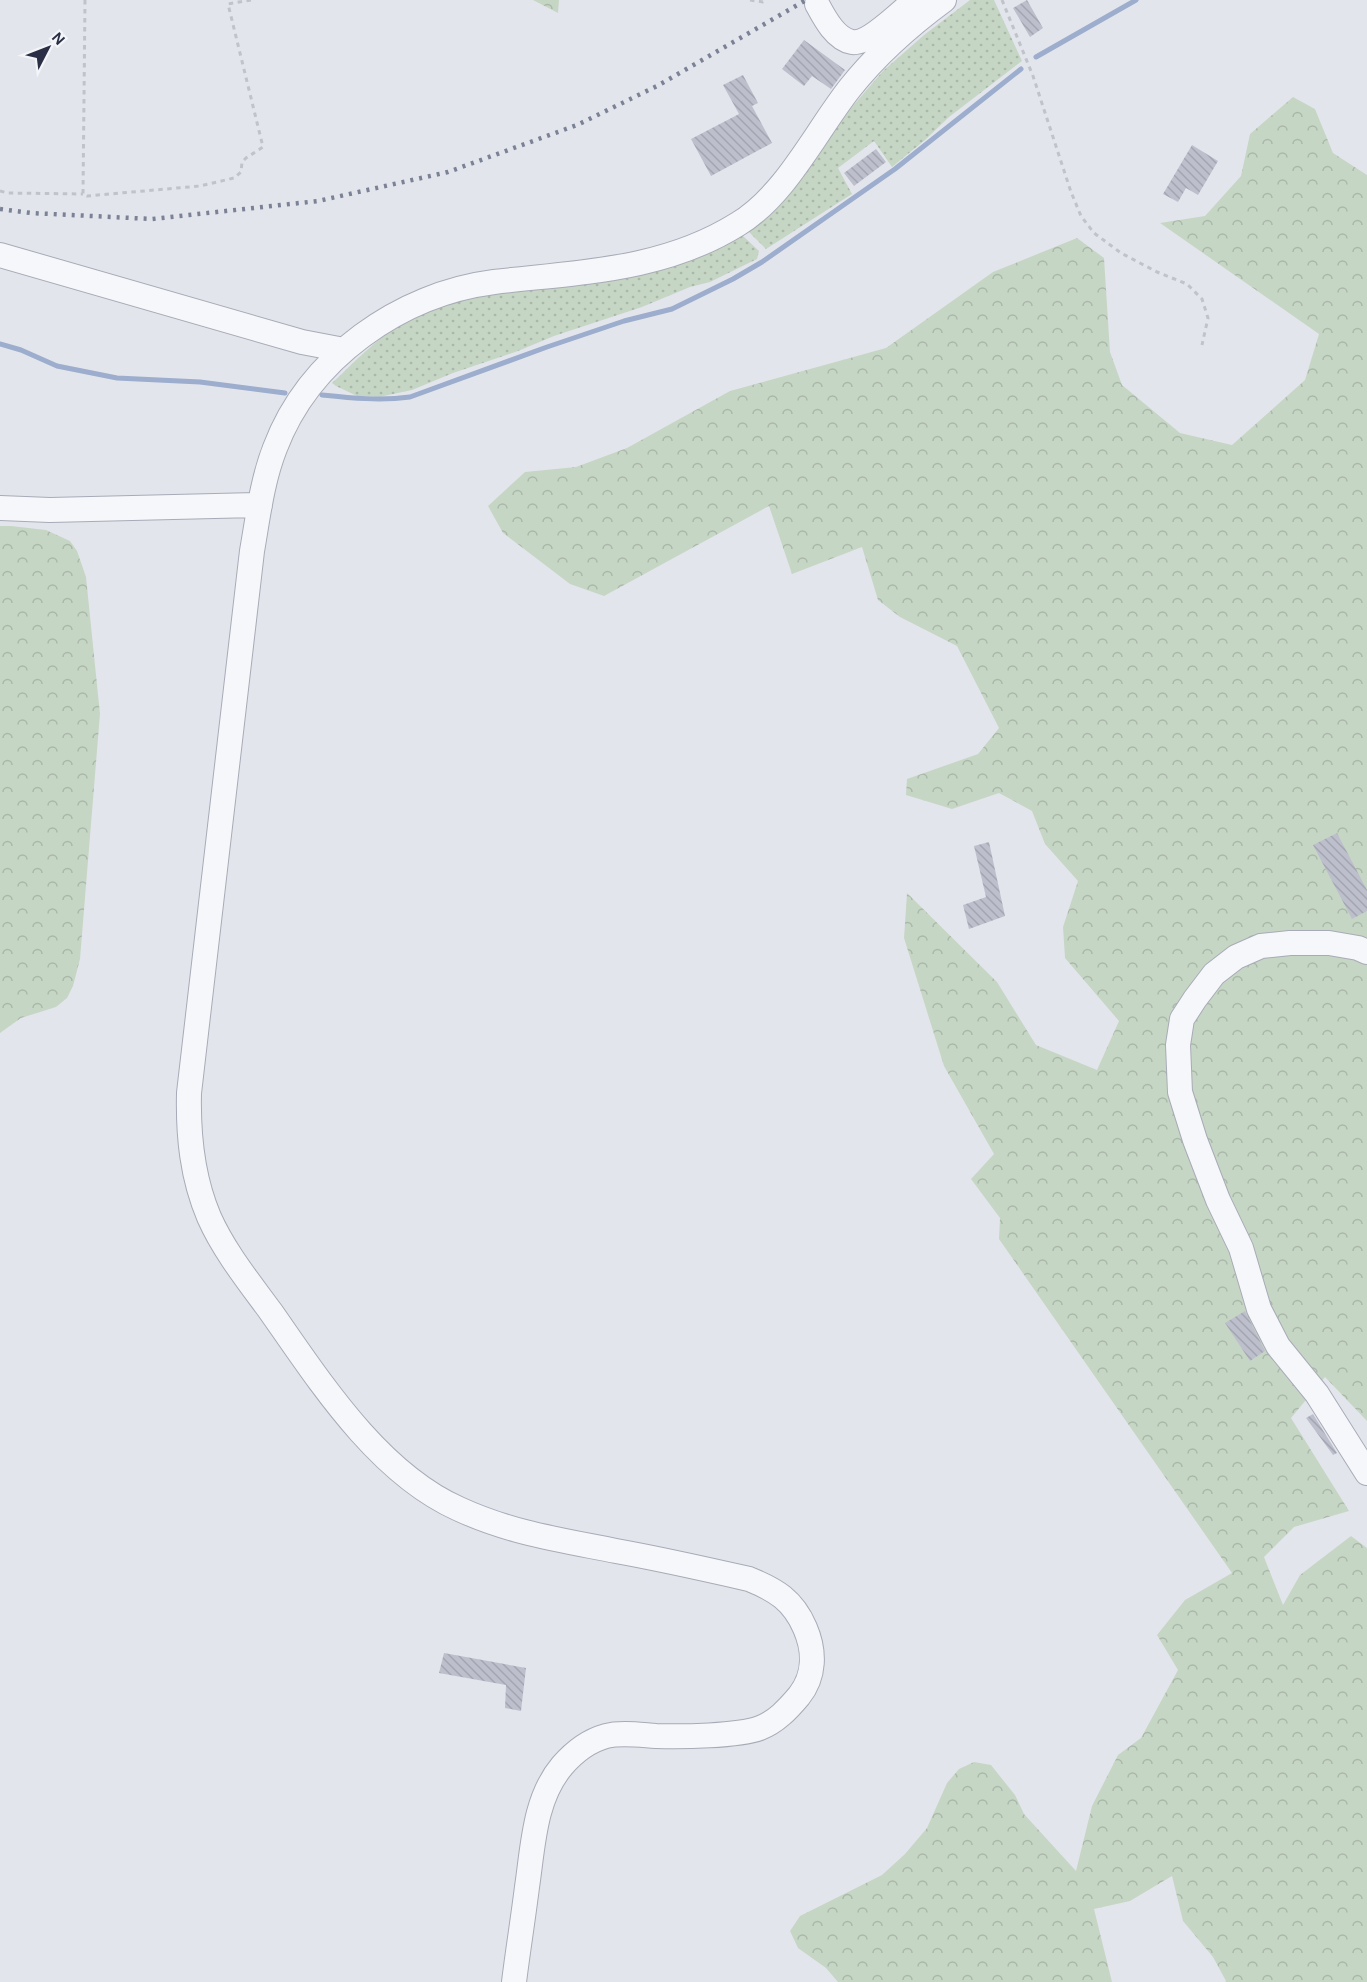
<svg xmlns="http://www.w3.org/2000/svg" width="1367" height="1982" font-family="Karla,sans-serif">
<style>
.grass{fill:url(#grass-dots)}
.forest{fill:url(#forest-crowns)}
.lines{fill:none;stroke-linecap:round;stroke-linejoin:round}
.stream{stroke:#9cadcd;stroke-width:5}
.building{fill:url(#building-back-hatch)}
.minor-casing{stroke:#a8abb7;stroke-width:26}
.path{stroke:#c1c3cb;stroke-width:3;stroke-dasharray:4.5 4.5;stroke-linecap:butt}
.minor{stroke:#f6f7fa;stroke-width:24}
.rail{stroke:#7b8296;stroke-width:4.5;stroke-dasharray:3 6;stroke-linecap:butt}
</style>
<defs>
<pattern id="grass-dots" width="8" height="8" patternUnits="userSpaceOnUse" patternTransform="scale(1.5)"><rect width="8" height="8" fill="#c6d6c4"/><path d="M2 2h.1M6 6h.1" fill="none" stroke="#aab8aa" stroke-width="1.8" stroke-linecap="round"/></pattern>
<pattern id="forest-crowns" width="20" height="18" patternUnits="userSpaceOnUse" patternTransform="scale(1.5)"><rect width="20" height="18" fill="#c6d6c4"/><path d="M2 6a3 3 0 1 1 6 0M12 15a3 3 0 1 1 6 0" fill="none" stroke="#aab8aa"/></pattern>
<pattern id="building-back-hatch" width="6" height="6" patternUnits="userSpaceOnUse" patternTransform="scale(1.5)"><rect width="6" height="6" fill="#bdc0cc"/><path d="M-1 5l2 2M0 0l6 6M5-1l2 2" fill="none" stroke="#a3a5b1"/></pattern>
</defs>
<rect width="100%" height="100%" fill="#e3e5ec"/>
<path class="grass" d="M 970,0 L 994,0 L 1022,61 L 949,117 L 925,140 L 892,167 L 874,141 L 838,168 L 852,194 L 766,249 L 746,229 L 883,71 L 924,35 Z
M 742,235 L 759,251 L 757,259 L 710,282 L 690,287 L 642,307 L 554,336 L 518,351 L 453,373 L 412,390 L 379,397 L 357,396 L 336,386 L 332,383 C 354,363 374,340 400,325 C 418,314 439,308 460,300 Z"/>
<path class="forest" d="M 533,0 L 559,0 L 558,13 Z
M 1293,97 L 1315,109 L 1333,153 L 1367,175 L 1367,1421 L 1325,1377 L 1291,1418 L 1349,1511 L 1294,1527 L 1264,1557 L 1283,1605 L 1300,1575 L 1351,1536 L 1367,1548 L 1367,1982 L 1225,1982 L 1226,1981 L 1213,1957 L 1183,1921 L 1172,1876 L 1130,1901 L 1094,1909 L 1112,1982 L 838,1982 L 826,1968 L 798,1948 L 790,1931 L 800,1916 L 882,1875 L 905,1854 L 927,1828 L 947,1783 L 959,1769 L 974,1762 L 991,1765 L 1015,1795 L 1024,1814 L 1076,1871 L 1092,1806 L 1118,1755 L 1141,1738 L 1178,1670 L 1157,1635 L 1185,1600 L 1232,1573 L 999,1239 L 1000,1218 L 971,1179 L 994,1154 L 944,1066 L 904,938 L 907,893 L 997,982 L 1036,1045 L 1097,1070 L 1119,1021 L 1065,958 L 1063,927 L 1078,881 L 1045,844 L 1032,811 L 999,793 L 952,809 L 906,795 L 907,779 L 978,754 L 999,728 L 957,646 L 900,617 L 878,600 L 862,547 L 792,574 L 769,506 L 604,596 L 570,584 L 503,533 L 488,506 L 525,472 L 576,467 L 627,448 L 730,391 L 886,348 L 993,272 L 1077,238 L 1104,258 L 1110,352 L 1122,385 L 1180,433 L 1232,445 L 1305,380 L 1319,334 L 1160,223 L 1205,216 L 1241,176 L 1250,134 Z
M 0,526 L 11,526 L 46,530 L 70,541 L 77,551 L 86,577 L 100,714 L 80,959 L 73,986 L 67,998 L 56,1007 L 21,1018 L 0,1033 Z"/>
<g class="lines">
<path class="stream" d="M 1036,57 L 1136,0
M 0,344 L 21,350 L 57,366 L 117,378 L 200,382 L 285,393
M 322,395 C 351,398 380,401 410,397 L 547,347 L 624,321 L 672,309 L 733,279 L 762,262 L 895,169 L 1021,69"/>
</g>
<path class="building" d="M 1027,0 L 1043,28 L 1030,37 L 1013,8 Z
M 804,40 L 845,70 L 831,89 L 812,76 L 804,86 L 782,69 Z
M 743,75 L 758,103 L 752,106 L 772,143 L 711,176 L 691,139 L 739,114 L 723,85 Z
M 1192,145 L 1218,161 L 1198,195 L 1186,188 L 1178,202 L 1163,194 Z
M 876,149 L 886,162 L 854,186 L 844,173 Z
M 1337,833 L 1367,890 L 1367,911 L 1352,919 L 1313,845 Z
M 989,842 L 1005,916 L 969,929 L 963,905 L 986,897 L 974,846 Z
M 1245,1311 L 1265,1351 L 1250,1361 L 1225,1323 Z
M 1313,1414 L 1337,1453 L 1333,1455 L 1306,1418 Z
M 444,1653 L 526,1668 L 521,1711 L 505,1708 L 506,1685 L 439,1673 Z"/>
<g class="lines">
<g class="minor-casing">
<path id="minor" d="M 817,4 C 824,17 835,39 852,42 C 868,45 902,11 915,0
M 0,255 L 302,342 L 344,350
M 0,508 L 50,510 L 260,505
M 1367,952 L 1358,948 L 1329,943 L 1290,943 L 1261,946 L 1236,957 L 1214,974 L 1195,999 L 1182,1019 L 1178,1045 L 1180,1092 L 1195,1140 L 1218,1200 L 1241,1248 L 1259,1309 L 1278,1346 L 1317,1394 L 1367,1473
M 514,1982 C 518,1950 523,1919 527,1887 C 533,1847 534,1799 562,1766 C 574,1752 588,1741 606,1736 C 621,1732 641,1735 656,1736 C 681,1737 738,1736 760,1728 C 776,1722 788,1709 799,1696 C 815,1676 815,1651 805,1628 C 793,1600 776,1590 749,1579 C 705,1569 661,1559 616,1551 C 561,1540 511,1533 459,1509 C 378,1473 320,1382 271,1312 C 249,1282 224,1251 209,1217 C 192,1177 188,1136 189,1093 L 252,551 C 258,517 262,481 275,448 C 309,358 400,294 494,282 C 579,272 663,271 738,224 C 786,195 816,131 850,88 C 877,54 910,25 944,0"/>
</g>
<path class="path" d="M 85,0 L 83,194 L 87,196 L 200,186 L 234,178 L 241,172 L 242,162 L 246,158 L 263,147 L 228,4 L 251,0
M 750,0 L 763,2 L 767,0
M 1002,0 L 1033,76 L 1071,192 L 1081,216 L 1094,233 L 1121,253 L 1157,272 L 1187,284 L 1202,299 L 1208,318 L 1202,345
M 0,191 L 8,193 L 83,194"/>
<use href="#minor" class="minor"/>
<path class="rail" d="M 0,209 L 31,213 L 152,219 L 318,201 L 448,172 L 577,125 L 657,86 L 806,0"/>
</g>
<g transform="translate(48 48) rotate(48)" stroke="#f3f5f9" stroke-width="4.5" paint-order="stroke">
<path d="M0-4.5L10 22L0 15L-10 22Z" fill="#2a2f45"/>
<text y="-9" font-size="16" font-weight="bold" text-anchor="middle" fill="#2a2f45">N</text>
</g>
</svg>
